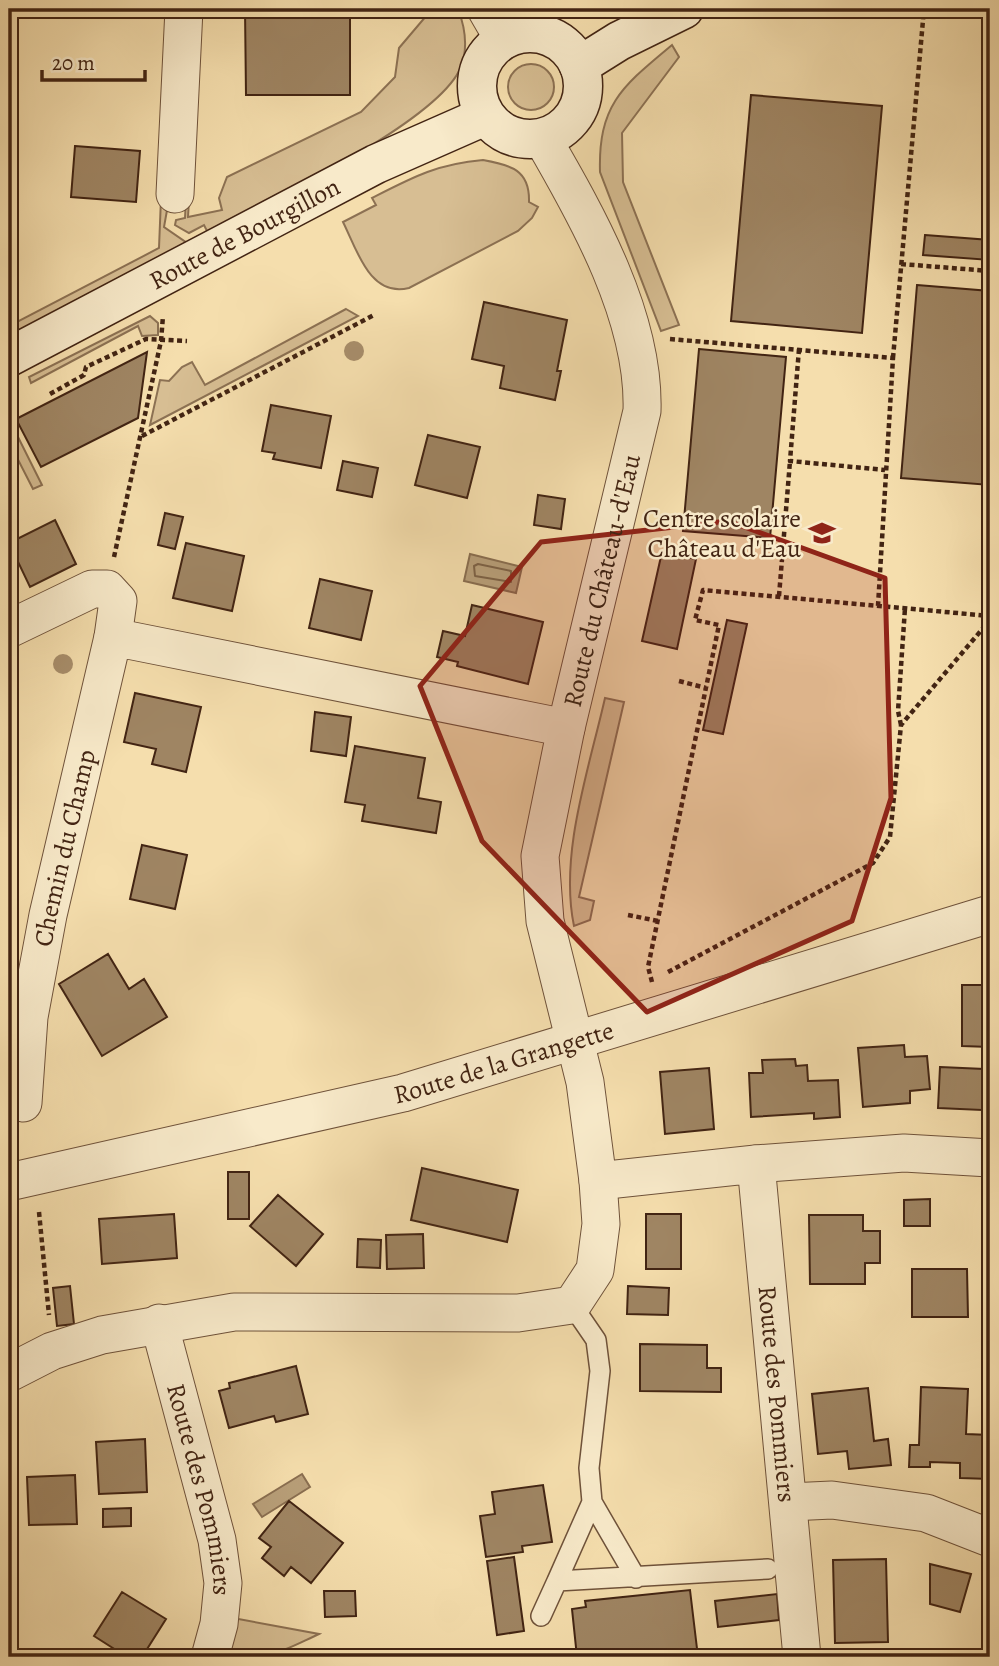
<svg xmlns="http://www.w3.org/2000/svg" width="999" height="1666" font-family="Alegreya,serif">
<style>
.green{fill:#d7be93;stroke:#8c7153;stroke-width:2}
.water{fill:#b89f79;stroke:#896e50;stroke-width:2}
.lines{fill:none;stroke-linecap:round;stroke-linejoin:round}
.shore{stroke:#7d6246;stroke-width:2}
.building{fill:#9f8563;stroke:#422413;stroke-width:2}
.service-casing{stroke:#6f523a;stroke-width:22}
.minor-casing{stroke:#6f523a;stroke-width:39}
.secondary-casing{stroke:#422413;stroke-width:41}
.path{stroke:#422413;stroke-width:4.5;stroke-dasharray:5 3.5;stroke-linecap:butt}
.service{stroke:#f8eaca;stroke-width:19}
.minor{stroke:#f8eaca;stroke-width:37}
.secondary{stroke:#f8eaca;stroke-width:38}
.tree{fill:#a78d6a}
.marked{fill:#8f2418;fill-opacity:0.2;stroke:#8f2418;stroke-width:5;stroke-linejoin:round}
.labels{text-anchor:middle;stroke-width:5;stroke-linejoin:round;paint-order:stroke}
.street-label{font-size:26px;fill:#422413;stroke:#f8eaca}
.poi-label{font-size:26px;fill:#422413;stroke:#f8eaca;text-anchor:end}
</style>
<rect width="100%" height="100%" fill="#f5dead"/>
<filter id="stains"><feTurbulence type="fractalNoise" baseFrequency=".00286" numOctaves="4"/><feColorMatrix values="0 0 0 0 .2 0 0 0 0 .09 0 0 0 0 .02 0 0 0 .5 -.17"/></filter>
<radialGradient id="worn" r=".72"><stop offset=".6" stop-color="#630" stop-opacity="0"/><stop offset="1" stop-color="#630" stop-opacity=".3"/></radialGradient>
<path class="green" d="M 196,9 L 200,9 L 188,217 L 222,210 L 219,198 L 227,177 L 361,112 L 395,77 L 399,48 L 432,9 L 458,9 C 465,27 468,48 461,67 C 438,123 265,203 208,233 L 204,225 L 189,233 L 175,225 L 176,220 L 185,218 Z
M 672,45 L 679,57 L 622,133 L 623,182 L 679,325 L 661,331 L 600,172 C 598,104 623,86 672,45 Z
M508 87a23 23 0 1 1 46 0a23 23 0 1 1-46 0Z
M 483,160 C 511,165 530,170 529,202 L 538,207 L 532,218 L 518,231 L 409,288 C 370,298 357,250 343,222 L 376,205 L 372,198 C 413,177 437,164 483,160 Z
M 161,198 L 169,199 L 164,227 L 187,243 L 9,337 L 9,326 L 159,248 Z
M 346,309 L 358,316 L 150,425 L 160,380 L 169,381 L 182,367 L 192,362 L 205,385 Z
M 150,316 L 158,323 L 158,335 L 142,336 L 138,326 L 31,383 L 29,377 Z
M 9,419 L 42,485 L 33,489 L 9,442 Z
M 605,698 L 624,702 L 579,897 L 594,901 L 590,920 L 574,926 C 559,854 589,769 605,698 Z
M 233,1618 L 319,1634 C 286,1649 267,1663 230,1652 Z"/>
<path class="water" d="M 470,554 L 522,567 L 516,593 L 464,581 Z
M 302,1474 L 310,1487 L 262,1517 L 253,1504 Z"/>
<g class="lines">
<path class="shore" d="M 478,564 L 511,571 L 511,582 L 475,576 L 474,566 Z"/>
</g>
<path class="building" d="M 245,9 L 350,9 L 350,95 L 246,95 Z
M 751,95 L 882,106 L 862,333 L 731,321 Z
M 75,146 L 140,151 L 136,202 L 71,197 Z
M 925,235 L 990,240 L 990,260 L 923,255 Z
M 917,285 L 990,291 L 990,485 L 901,478 Z
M 484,302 L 567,320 L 557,371 L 561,371 L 555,400 L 500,388 L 504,366 L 472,359 Z
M 699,349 L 786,357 L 770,538 L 683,531 Z
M 147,352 L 138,418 L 41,467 L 16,419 Z
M 271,405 L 331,416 L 321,468 L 273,459 L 275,453 L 262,451 Z
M 428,435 L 480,447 L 467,498 L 415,485 Z
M 343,461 L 378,468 L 372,497 L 337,490 Z
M 538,495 L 565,499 L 561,529 L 534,525 Z
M 165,513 L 183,517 L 175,549 L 158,545 Z
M 55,520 L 76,564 L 30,587 L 9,543 Z
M 186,543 L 244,556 L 232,611 L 173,598 Z
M 662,552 L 696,559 L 677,649 L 642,641 Z
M 320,579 L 372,591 L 361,640 L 309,628 Z
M 472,605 L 543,622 L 528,684 L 457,666 L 458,662 L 437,657 L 443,631 L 465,636 Z
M 727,620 L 747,624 L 723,734 L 703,730 Z
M 135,693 L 201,707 L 186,772 L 152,764 L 156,749 L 124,742 Z
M 315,712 L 351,717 L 346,756 L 311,751 Z
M 355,746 L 425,758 L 418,798 L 441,802 L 436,833 L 362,821 L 365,805 L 345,802 Z
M 142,845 L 187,855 L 175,909 L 130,899 Z
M 108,954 L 129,989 L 144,979 L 167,1017 L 102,1056 L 59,984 Z
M 962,985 L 990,985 L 990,1047 L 962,1046 Z
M 904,1045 L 905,1057 L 927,1056 L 930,1089 L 910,1091 L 910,1103 L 863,1107 L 858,1048 Z
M 795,1059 L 796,1066 L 807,1065 L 808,1081 L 838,1080 L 840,1117 L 814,1119 L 814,1113 L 751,1117 L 749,1073 L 763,1073 L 762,1060 Z
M 940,1067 L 984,1069 L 982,1110 L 938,1108 Z
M 709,1068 L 714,1129 L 665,1134 L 660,1072 Z
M 422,1168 L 518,1190 L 507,1242 L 411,1220 Z
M 228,1172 L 249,1172 L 249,1219 L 228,1219 Z
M 278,1195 L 323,1234 L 296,1266 L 250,1226 Z
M 930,1199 L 930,1226 L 904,1226 L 904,1200 Z
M 174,1214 L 177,1258 L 102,1264 L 99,1219 Z
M 646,1214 L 681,1214 L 681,1269 L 646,1269 Z
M 809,1215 L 863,1215 L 863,1231 L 880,1231 L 880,1263 L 865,1263 L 865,1284 L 810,1284 Z
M 423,1234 L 424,1268 L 387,1269 L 386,1235 Z
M 358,1239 L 381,1240 L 380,1268 L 357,1267 Z
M 912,1269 L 967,1269 L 968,1317 L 912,1317 Z
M 70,1286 L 74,1324 L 57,1326 L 53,1288 Z
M 628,1286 L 669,1288 L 668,1315 L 627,1314 Z
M 640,1344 L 707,1345 L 707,1368 L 721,1368 L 721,1392 L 640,1391 Z
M 296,1366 L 308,1414 L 276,1422 L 274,1416 L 229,1428 L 219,1391 L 230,1388 L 229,1383 Z
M 921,1387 L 968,1389 L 966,1434 L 990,1435 L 990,1479 L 960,1478 L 960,1463 L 930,1462 L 930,1467 L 909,1467 L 910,1445 L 919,1445 Z
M 868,1388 L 874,1441 L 888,1439 L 891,1465 L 849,1469 L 847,1451 L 818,1454 L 812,1394 Z
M 145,1439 L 147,1492 L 99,1494 L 96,1442 Z
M 75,1475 L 77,1524 L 29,1525 L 27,1477 Z
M 543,1485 L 552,1542 L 522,1546 L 523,1552 L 486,1557 L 480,1516 L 495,1514 L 492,1492 Z
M 289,1501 L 343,1543 L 311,1583 L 291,1567 L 284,1576 L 262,1558 L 271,1547 L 259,1538 Z
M 131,1508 L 131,1526 L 103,1527 L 103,1509 Z
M 514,1557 L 524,1631 L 497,1635 L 487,1561 Z
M 886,1559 L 888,1642 L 835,1643 L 833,1560 Z
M 930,1564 L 971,1574 L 960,1612 L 930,1604 Z
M 690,1590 L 698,1657 L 577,1657 L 572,1609 L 586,1607 L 585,1601 Z
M 324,1591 L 355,1591 L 356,1616 L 325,1617 Z
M 122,1592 L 166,1619 L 142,1657 L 127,1657 L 94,1636 Z
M 777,1594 L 779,1620 L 718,1627 L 715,1601 Z"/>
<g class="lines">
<g class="service-casing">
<path id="service" d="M 592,1502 L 636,1578
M 557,1581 L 592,1502 L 589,1468 L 600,1371 L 596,1340 L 572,1305
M 541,1616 L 557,1581 L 768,1569"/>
</g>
<g class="minor-casing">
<g id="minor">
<path d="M 486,9 L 504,40"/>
<path d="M 175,194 L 184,9"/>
<path d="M 9,629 L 92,589 L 107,589 L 118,601 L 113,637"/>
<path id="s1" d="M 23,1103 L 29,1017 L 48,915 L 113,637 L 566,728"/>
<path d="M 756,1164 L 904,1153 L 990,1158"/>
<path id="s2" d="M 598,1181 L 756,1164 L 802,1657"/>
<path id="s3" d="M 9,1182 L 403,1093 L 990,914"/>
<path id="s4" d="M 159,1323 L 217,1540 L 223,1583 L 219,1624 L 210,1657"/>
<path id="s5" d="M 9,1373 L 52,1351 L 102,1335 L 234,1312 L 518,1313 L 572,1305 L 595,1270 L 601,1224 L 598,1181 L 585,1082 L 545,921 L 540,856 L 566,728 L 642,411 C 645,318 588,217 542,138"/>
<path d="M 789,1502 L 832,1500 L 926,1513 L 990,1538"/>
</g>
</g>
<g class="secondary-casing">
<g id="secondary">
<circle cx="530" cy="86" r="53"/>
<path d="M 579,66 L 619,41 L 684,9"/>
<path id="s6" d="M 9,357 L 376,164 L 485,116"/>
</g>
</g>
<path class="path" d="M 901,264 L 990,271
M 670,339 L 893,358 L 878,606
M 799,349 L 790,461 L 885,470
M 893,358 L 924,9
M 50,394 L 84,375 L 86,367 L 146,339 L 187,341
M 142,436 L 374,315
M 114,557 L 161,341 L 163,316
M 779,596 L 790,461
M 679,681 L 706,688
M 901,725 L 898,711 L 905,608
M 628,915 L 658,921
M 668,972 L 873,863 L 890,837 L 901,725 L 990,620
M 652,982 L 648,967 L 719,625 L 695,620 L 703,590 L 990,616
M 39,1212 L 49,1315"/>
<use href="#service" class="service"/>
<use href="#minor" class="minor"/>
<use href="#secondary" class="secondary"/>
</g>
<g class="tree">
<circle cx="354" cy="351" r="10"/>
<circle cx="63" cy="664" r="10"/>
</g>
<path class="marked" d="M 728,521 L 885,578 L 891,798 L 852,921 L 647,1012 L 482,841 L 420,686 L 541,542 Z"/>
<defs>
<g id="school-bare" transform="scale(2.1)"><path d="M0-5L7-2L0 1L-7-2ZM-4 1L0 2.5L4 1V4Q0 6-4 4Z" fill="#8f2418" stroke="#f8eaca" stroke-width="2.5" paint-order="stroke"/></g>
</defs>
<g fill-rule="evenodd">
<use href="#school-bare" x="822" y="533"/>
</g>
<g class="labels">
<g class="street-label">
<text dy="9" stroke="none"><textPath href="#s6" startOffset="266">Route de Bourgillon</textPath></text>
<text dy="9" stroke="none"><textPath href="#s5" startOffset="1318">Route du Château-d'Eau</textPath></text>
<text dy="9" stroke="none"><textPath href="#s1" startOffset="259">Chemin du Champ</textPath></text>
<text dy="9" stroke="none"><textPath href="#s3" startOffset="509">Route de la Grangette</textPath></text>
<text dy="9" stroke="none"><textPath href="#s2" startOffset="390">Route des Pommiers</textPath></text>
<text dy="9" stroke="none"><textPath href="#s4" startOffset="172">Route des Pommiers</textPath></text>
</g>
<g class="poi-label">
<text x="801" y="527">Centre scolaire<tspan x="801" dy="30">Château d'Eau</tspan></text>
</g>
</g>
<rect width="999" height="1666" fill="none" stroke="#f5dead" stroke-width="35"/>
<rect x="10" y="10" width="978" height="1645" fill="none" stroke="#422413" stroke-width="3.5"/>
<rect x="18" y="18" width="964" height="1631" fill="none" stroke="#422413" stroke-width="2"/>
<path d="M42 70v10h103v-10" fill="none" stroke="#422413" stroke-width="3.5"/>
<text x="52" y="70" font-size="21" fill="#422413" stroke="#f8eaca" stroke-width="5" paint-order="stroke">20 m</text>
<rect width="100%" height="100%" filter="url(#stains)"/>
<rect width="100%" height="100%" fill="url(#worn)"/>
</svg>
